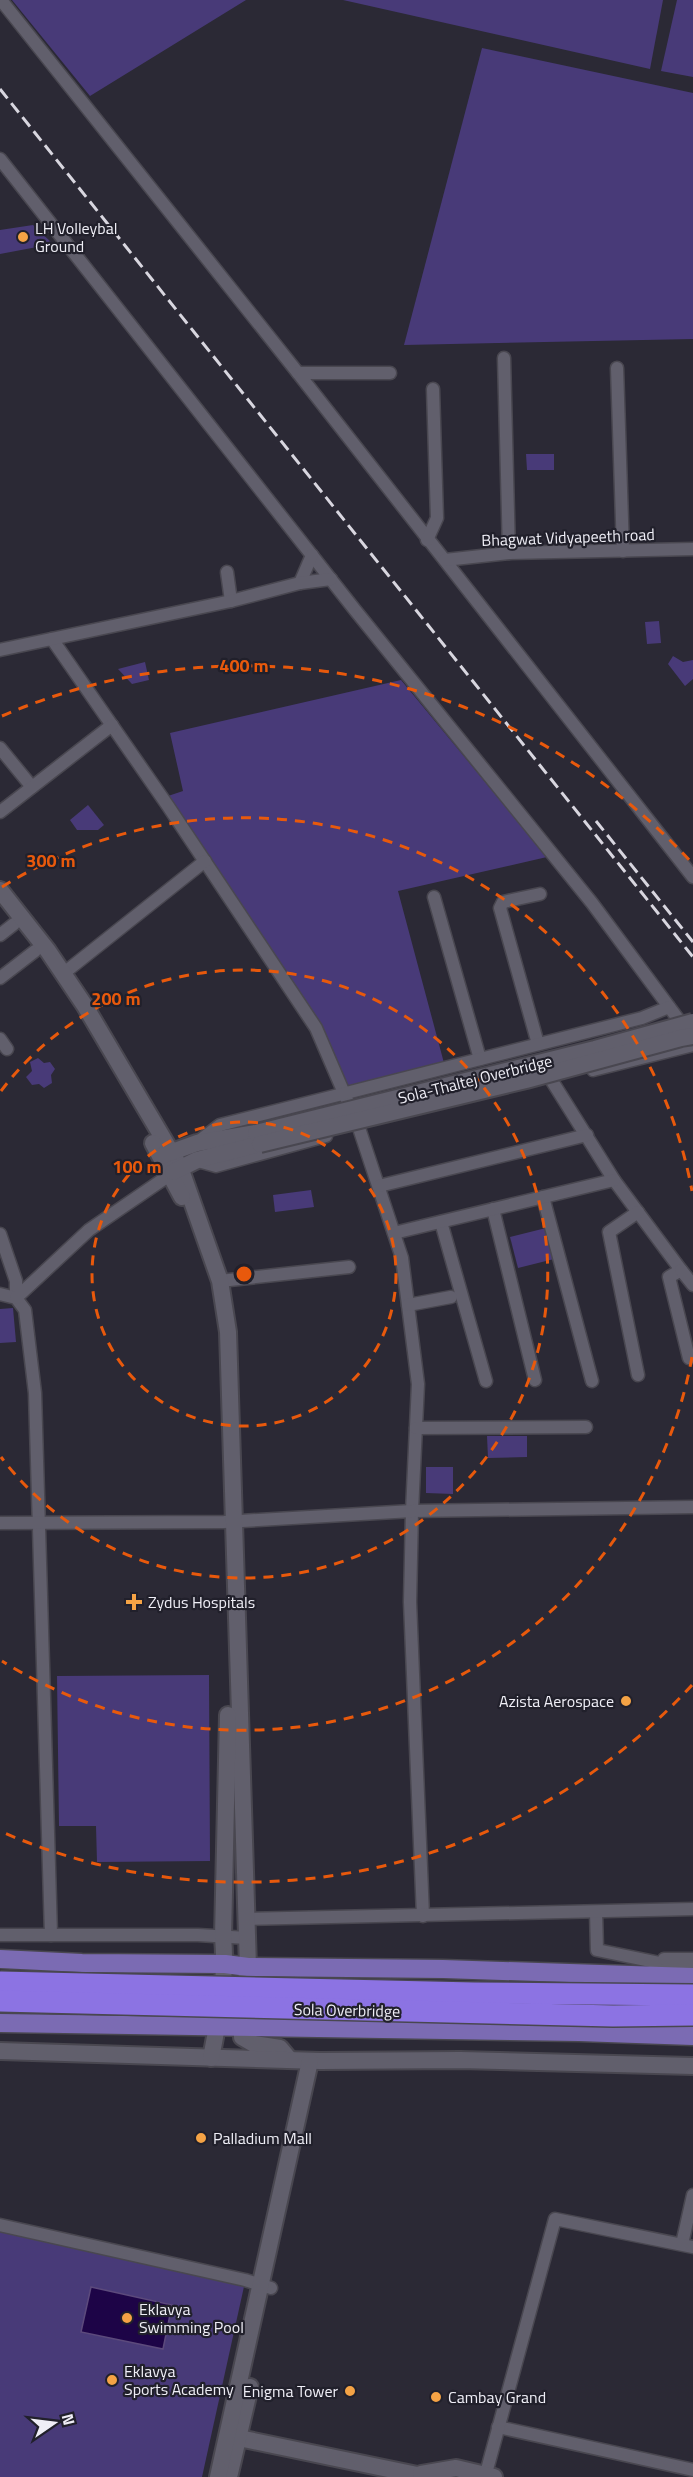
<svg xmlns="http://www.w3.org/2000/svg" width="693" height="2477" font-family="'Titillium Web',sans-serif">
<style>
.green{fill:#483a78}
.water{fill:#1d0447;stroke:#5c4a7c;stroke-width:1.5}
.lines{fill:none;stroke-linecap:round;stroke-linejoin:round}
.street-casing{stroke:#494750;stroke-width:15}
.secondary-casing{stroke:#494750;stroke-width:20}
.primary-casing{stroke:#494750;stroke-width:21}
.street{stroke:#615f6c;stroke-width:12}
.secondary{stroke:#615f6c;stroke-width:16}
.primary{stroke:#7b6bb3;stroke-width:18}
.rail{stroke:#d8d6df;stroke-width:3;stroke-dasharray:12 6;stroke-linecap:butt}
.secondary-bridge-casing{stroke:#494750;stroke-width:20;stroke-linecap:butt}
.highway-bridge-casing{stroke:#494750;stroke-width:24;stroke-linecap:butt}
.secondary-bridge{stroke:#615f6c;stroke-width:16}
.highway-bridge{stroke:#8c73e3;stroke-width:21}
.ring{fill:none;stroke:#e8590c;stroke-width:3;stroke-dasharray:10 8}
.poi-dot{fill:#f5a345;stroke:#21202b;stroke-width:2}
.labels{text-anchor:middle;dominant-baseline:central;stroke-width:4.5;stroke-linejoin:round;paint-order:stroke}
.poi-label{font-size:16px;fill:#efeef6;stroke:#21202b;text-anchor:start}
.street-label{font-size:16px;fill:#efeef6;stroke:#21202b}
.centre{fill:#e8590c;stroke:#21202b;stroke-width:3}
.ring-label{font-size:18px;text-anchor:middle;font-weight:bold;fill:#e8590c;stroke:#21202b;stroke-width:4.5;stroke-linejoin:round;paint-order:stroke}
</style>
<rect width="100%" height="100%" fill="#2b2935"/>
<g class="green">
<polygon points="12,0 246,0 90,96"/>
<polygon points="343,0 663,0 650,69"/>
<polygon points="677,0 693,0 693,77 661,71"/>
<polygon points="482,48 693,93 693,339 404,345"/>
<polygon points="33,225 53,244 0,254 0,230"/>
<polygon points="526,454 554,454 554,470 527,470"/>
<polygon points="659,621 661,643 647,644 645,622"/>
<polygon points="673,656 683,662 693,660 693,679 685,686 668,664"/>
<polygon points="145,662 149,680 132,684 118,669"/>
<polygon points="401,680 547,857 398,891 444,1063 345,1088 318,1027 165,797 183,791 170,733"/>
<polygon points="88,805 104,825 98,830 77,830 70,820"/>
<polygon points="38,1058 44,1063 50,1062 55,1069 51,1075 52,1083 44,1088 39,1084 32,1085 26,1077 32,1071 30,1062"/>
<polygon points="311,1190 314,1207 275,1212 273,1195"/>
<polygon points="546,1228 554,1259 518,1268 510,1237"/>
<polygon points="13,1308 16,1342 0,1343 0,1309"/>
<polygon points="487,1436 527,1436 527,1457 488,1458"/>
<polygon points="426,1467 453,1467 453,1494 426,1493"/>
<polygon points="209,1675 210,1861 97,1862 96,1826 59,1826 57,1676"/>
<polygon points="0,2232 245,2282 202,2477 0,2477"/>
</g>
<polygon class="water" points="91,2287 172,2305 163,2349 81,2332"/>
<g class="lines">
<defs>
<g id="street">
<polyline points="1,0 298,373 693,877"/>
<polyline points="0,159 355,610 592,903 687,1031"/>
<polyline points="504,358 509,553"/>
<polyline points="617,368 623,551"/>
<polyline points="298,373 390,373"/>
<polyline points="427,540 437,518 433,389"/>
<polyline points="445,560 509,553 693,549"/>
<polyline points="227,572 231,601"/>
<polyline points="300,583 312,555"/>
<polyline points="52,639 168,806 316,1028 359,1128 402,1258 418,1384 412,1511 410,1602 423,1916"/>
<polyline points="0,650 231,601 300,583 331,579"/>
<polyline points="0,748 32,787"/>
<polyline points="0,812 112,725"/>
<polyline points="434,897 480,1059"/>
<polyline points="0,935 14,924"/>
<polyline points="64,973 205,861"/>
<polyline points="0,978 35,951"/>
<polyline points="0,1039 7,1049"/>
<polyline points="538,1044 500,908 503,902 540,894"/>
<polyline points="593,1070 693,1045"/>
<polyline points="552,1081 614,1180 681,1270 669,1277 689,1358"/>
<polyline points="199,1141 220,1125 642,1018 669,1007"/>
<polyline points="198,1161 216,1166 326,1136"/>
<polyline points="379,1186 587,1135"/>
<polyline points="543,1197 592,1381"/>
<polyline points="493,1209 535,1380"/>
<polyline points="441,1222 486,1381"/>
<polyline points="394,1233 614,1180"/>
<polyline points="0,1234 16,1281 16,1298"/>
<polyline points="681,1270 693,1285"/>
<polyline points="220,1281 349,1267"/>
<polyline points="0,1294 16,1298 25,1310 35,1393 51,1935"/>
<polyline points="16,1298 89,1230 171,1174"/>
<polyline points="408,1305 451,1297"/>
<polyline points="638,1375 609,1232 638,1212"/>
<polyline points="416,1428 586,1427"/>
<polyline points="0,1523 224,1522 412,1511 693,1507"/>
<polyline points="596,1912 597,1950 693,1970"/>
<polyline points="245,1919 693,1909"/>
<polyline points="0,1935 198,1935 247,1938"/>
<polyline points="664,1959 693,1959"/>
<polyline points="0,2225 245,2280 271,2288"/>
<polyline points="682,2244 693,2195"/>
<polyline points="498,2427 693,2470"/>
<polyline points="485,2477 555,2219 693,2247"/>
</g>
<g id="secondary">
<polyline points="0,890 48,951 85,1006 180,1167 220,1281 228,1332 248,1967 242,2008 242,2037 254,2044 280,2048 290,2060"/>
<polyline points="153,1143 182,1197"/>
<polyline points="161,1156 197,1143 256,1133"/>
<polyline points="173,1172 197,1160 260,1144"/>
<polyline points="0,2051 320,2061 460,2060 693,2066"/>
<path d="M211,2058C219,2017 227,1979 223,1937L228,1715"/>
<polyline points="239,2438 427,2477"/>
<polyline points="230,2473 250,2387"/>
<polyline points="421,2474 456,2468 494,2477"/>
<polyline points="218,2477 310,2061"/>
</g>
<g id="primary">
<polyline points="0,1959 82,1963 225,1964 248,1967 443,1969 693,1977"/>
<polyline points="0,2023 579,2032 693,2036"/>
</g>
</defs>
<use href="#street" class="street-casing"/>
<use href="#secondary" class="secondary-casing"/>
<use href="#primary" class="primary-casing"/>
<use href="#street" class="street"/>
<use href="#secondary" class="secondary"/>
<use href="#primary" class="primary"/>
<g class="rail">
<polyline points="0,89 693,957"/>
<polyline points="596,821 693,942"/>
</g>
<defs>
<g id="secondary-bridge">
<polyline points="256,1133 595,1049 693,1022"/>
<polyline points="260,1144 526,1080 681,1038 693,1036"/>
</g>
<g id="highway-bridge">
<polyline points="0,1982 474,1993 693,1995"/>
<polyline points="0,2001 613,2016 693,2015"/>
</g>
</defs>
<use href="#secondary-bridge" class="secondary-bridge-casing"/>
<use href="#highway-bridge" class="highway-bridge-casing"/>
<use href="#secondary-bridge" class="secondary-bridge"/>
<use href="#highway-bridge" class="highway-bridge"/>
</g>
<g class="ring">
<circle cx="244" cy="1274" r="152"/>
<path d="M1 1091A304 304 0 1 1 1 1457"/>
<path d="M692 1357A456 456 0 0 1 2 1661M2 887A456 456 0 0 1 692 1191"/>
<path d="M692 1685A608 608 0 0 1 2 1832M2 716A608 608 0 0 1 692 863"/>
</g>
<g class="poi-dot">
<circle cx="23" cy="237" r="6"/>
<path d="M131 1593h6v6h6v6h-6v6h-6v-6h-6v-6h6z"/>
<circle cx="626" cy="1701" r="6"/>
<circle cx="201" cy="2138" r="6"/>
<circle cx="127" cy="2318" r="6"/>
<circle cx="112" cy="2380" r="6"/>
<circle cx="350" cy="2391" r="6"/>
<circle cx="436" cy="2397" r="6"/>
</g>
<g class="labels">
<g class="poi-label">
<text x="35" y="228">LH Volleybal<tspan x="35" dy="18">Ground</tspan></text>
<text x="148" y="1602">Zydus Hospitals</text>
<text x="614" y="1701" text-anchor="end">Azista Aerospace</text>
<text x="213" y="2138">Palladium Mall</text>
<text x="139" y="2309">Eklavya<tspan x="139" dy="18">Swimming Pool</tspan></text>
<text x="124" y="2371">Eklavya<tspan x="124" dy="18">Sports Academy</tspan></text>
<text x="338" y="2391" text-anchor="end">Enigma Tower</text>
<text x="448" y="2397">Cambay Grand</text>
</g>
<g class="street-label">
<text transform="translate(568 537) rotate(-2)">Bhagwat Vidyapeeth road</text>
<text transform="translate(475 1079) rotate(-14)">Sola-Thaltej Overbridge</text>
<text transform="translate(347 2010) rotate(1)">Sola Overbridge</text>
</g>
</g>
<circle cx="244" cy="1274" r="9" class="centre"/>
<g class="ring-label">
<text x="244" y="672">400 m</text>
<text x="51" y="867">300 m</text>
<text x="116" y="1005">200 m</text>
<text x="137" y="1173">100 m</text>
</g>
<g transform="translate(54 2423) rotate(76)" stroke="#21202b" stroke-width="4.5" paint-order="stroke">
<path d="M0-4.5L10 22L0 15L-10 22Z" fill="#efeef6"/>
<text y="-9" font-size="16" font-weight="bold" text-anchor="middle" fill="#efeef6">N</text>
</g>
</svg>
